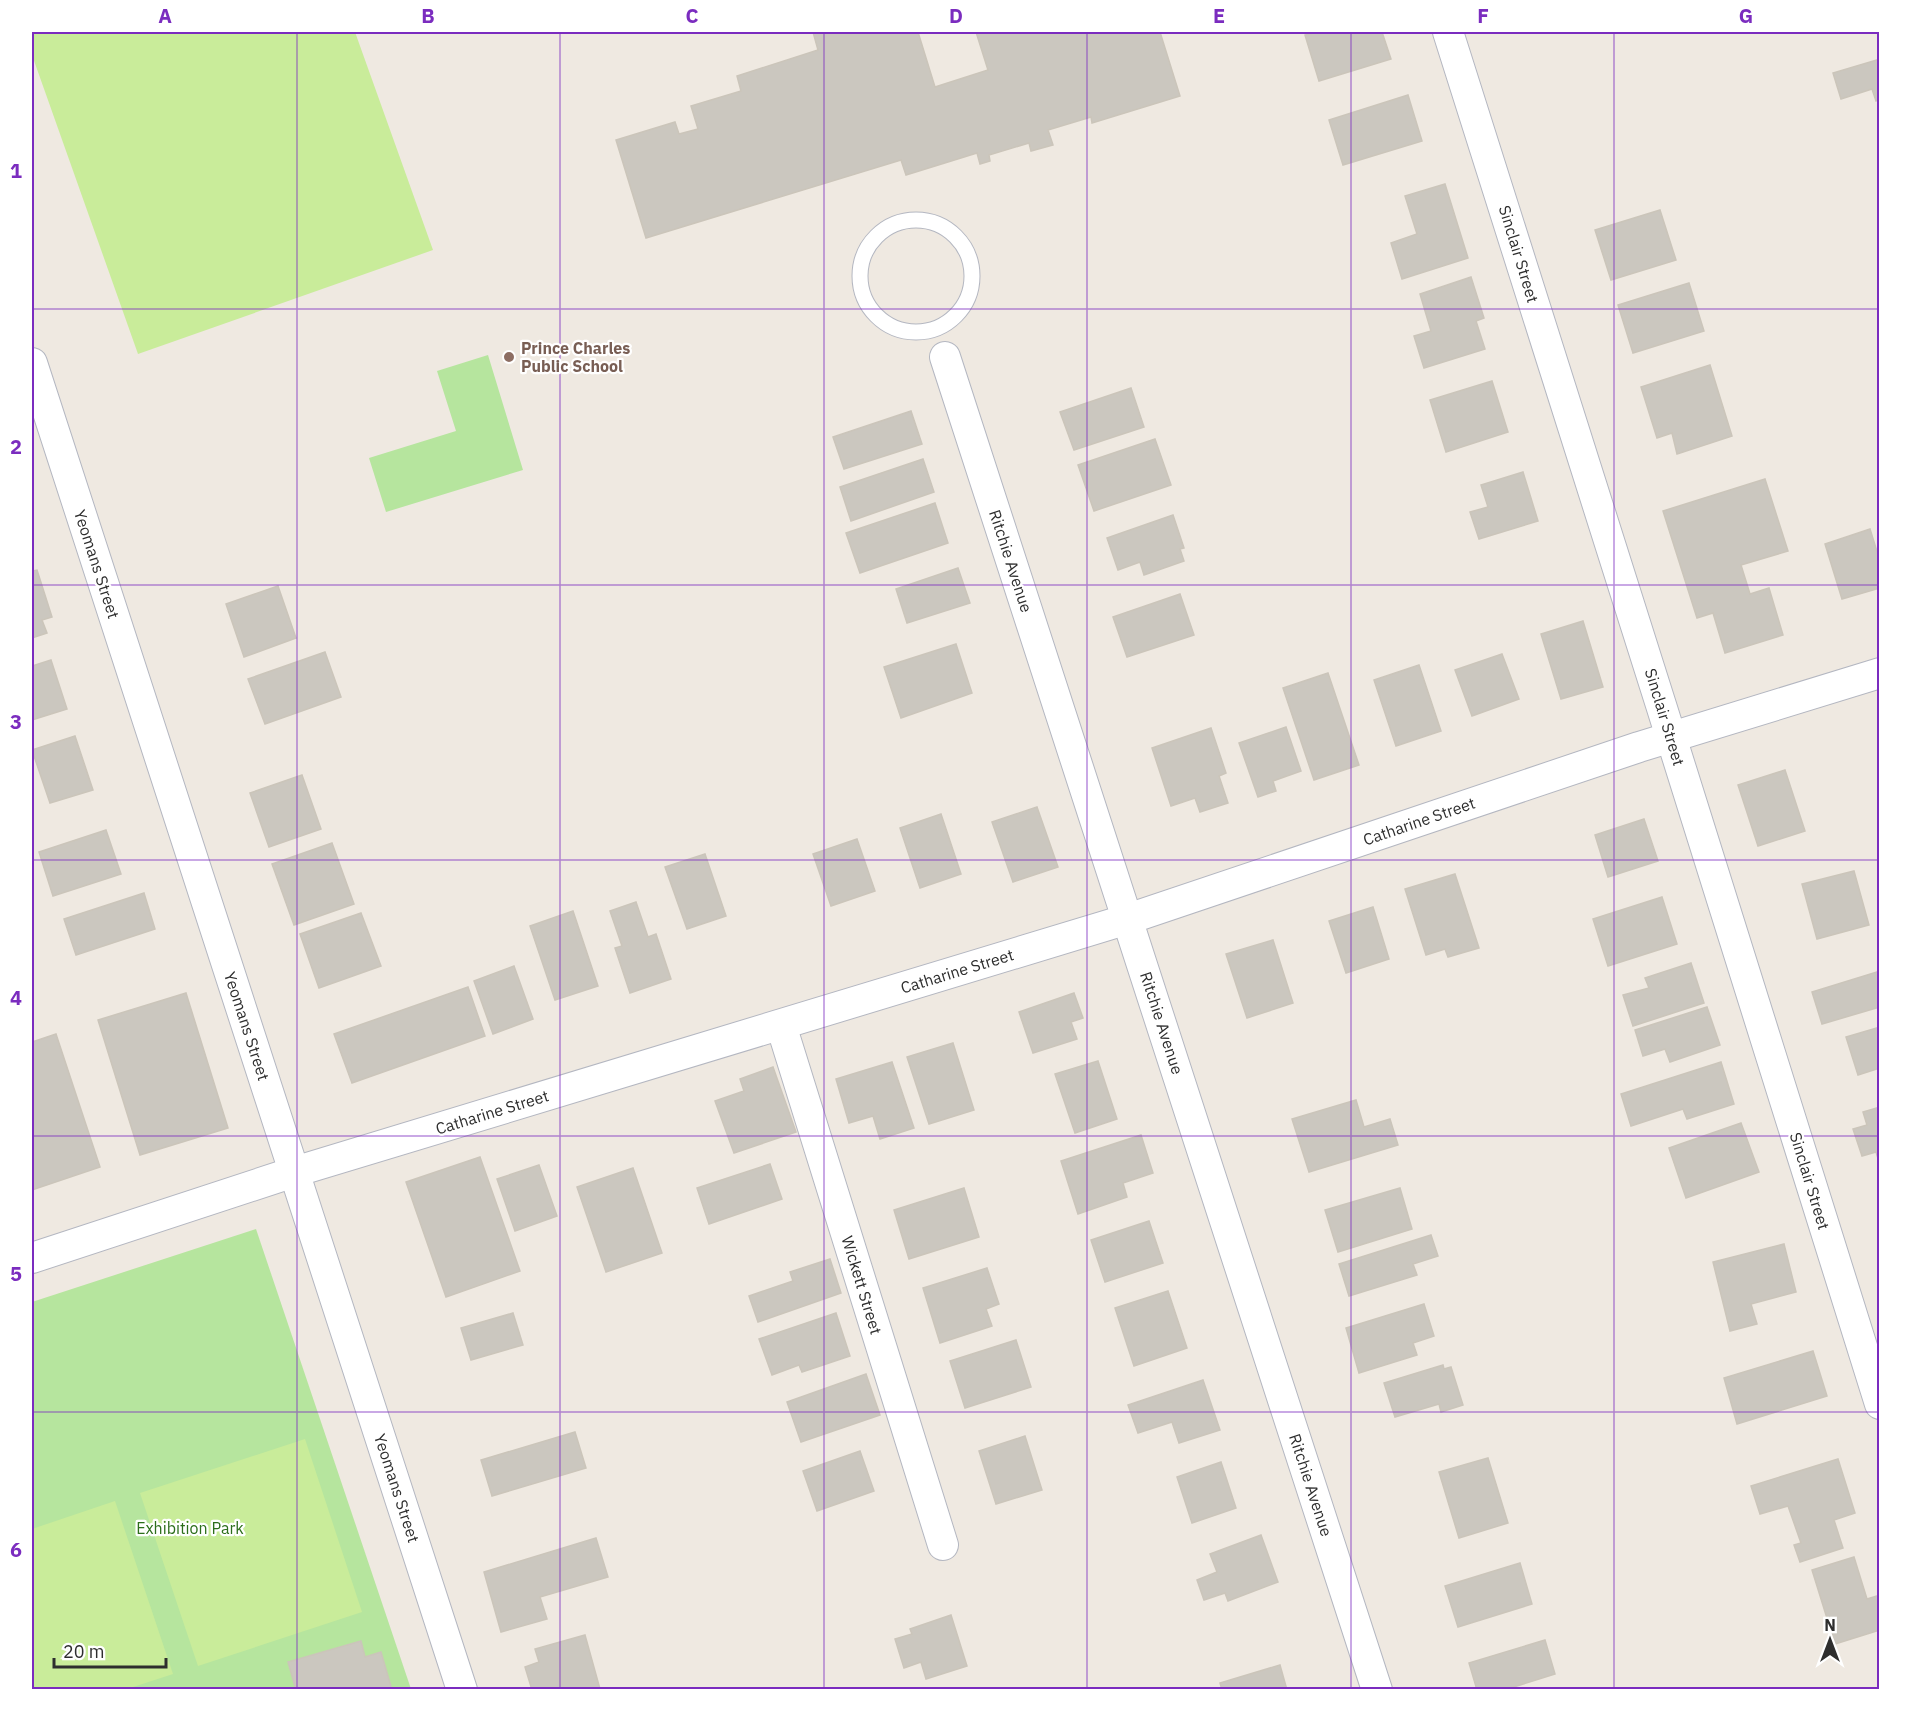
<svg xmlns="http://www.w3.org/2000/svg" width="1911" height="1721" font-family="'IBM Plex Sans',sans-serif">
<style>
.green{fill:#b6e59e}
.pitch{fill:#c9ec9a}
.building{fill:#cbc7bf;stroke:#cbc5ba;stroke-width:1.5}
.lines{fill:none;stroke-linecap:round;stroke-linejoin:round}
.service-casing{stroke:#b4b7c1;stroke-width:17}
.minor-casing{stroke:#b4b7c1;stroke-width:32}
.service{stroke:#fff;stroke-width:15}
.minor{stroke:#fff;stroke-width:30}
.grid{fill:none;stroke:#7b2cbf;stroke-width:1.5;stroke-opacity:0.55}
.education-dot{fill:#8d6e63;stroke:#fff;stroke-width:2}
.labels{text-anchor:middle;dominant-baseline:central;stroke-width:4.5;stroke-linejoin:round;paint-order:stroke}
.street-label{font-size:16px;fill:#2e2e2e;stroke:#fff}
.education-label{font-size:16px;font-weight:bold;fill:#785e54;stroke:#fff;text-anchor:start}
.park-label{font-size:16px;fill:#2c6e1b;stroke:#fff}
.neatline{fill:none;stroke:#7b2cbf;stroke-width:2}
.grid-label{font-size:20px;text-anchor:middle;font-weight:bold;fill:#7b2cbf}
</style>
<rect width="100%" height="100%" fill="#efe9e1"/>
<g class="green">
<polygon points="488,355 523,470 386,512 369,458 456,431 437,371"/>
<polygon points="256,1229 411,1689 32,1689 32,1302"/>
</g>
<g class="pitch">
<polygon points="32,32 355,32 433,250 138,354 32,55"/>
<polygon points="305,1439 362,1612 198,1666 140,1493"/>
<polygon points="115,1501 173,1674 127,1689 32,1689 32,1529"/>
</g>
<g class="building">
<polygon points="813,32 918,32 935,87 988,70 976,32 1160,32 1180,96 1092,123 1091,117 1048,130 1053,145 1031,151 1029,143 989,155 990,161 980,164 977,153 906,175 901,160 646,238 616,140 675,122 679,134 698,129 691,106 741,91 737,76 818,50"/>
<polygon points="1317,32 1382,32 1391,59 1319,81 1305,35"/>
<polygon points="1880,59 1880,99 1876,101 1872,89 1841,99 1833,73"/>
<polygon points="1408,95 1422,141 1343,165 1329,120"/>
<polygon points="1445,184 1468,258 1402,279 1391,243 1417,234 1405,196"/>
<polygon points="1660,210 1676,260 1611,280 1595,230"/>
<polygon points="1471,277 1484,318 1476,321 1485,349 1424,368 1414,336 1431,331 1420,294"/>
<polygon points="1689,283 1704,331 1633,353 1618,305"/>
<polygon points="1710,365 1732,436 1677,454 1672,433 1657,438 1641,387"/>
<polygon points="1492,381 1508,432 1446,452 1430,400"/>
<polygon points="1131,388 1144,427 1074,450 1060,412"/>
<polygon points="911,411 922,444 844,469 833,437"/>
<polygon points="1155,439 1171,485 1094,511 1078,465"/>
<polygon points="923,459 934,492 851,521 840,487"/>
<polygon points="1523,472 1538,521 1479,539 1470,512 1488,507 1481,485"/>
<polygon points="1765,479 1788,551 1741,565 1750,594 1769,588 1783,635 1725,653 1713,613 1697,618 1663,511"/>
<polygon points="935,503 948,543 860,573 846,533"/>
<polygon points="1173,515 1184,548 1180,549 1184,561 1144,575 1140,562 1118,570 1107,538"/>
<polygon points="1870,529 1880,561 1880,588 1842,599 1825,544"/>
<polygon points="958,568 970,603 907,623 896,589"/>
<polygon points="37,570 52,617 42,620 47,633 32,638 32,571"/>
<polygon points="278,586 296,638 244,657 226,604"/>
<polygon points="1180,594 1194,635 1127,657 1113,617"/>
<polygon points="1583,621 1603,687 1561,699 1541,634"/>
<polygon points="956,644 972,693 901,718 884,667"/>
<polygon points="325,652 341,697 265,724 248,679"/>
<polygon points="1502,654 1519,699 1472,716 1455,670"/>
<polygon points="51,660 67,709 32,720 32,666"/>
<polygon points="1419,665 1441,731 1396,746 1374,680"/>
<polygon points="1328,673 1359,765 1314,780 1283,688"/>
<polygon points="1286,727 1301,771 1273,781 1276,791 1258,797 1239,743"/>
<polygon points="1211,728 1226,773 1219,776 1228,803 1200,812 1195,798 1171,806 1152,748"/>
<polygon points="75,736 93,790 50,803 32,750"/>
<polygon points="1785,770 1805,831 1758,846 1738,785"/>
<polygon points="302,775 321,829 269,847 250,793"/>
<polygon points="1037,807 1058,867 1013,882 992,822"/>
<polygon points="941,814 961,874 920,888 900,828"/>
<polygon points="1644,819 1658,861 1608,877 1595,835"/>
<polygon points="106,830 121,874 53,896 39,852"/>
<polygon points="857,839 875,891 831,906 813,854"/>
<polygon points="332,843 354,904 294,925 272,864"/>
<polygon points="705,854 726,916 687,929 665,867"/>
<polygon points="1854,871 1869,925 1817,939 1802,884"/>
<polygon points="1455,874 1479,948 1448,957 1445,949 1426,955 1405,889"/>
<polygon points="144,893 155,929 76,955 64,919"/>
<polygon points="1662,897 1677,944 1608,966 1593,919"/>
<polygon points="636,902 648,937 656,934 671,979 630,993 615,948 622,946 610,911"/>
<polygon points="1373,907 1389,959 1346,973 1329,921"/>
<polygon points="573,911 598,986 555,1000 530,926"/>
<polygon points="361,913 381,966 319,988 300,934"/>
<polygon points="1273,940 1293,1003 1247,1018 1226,954"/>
<polygon points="1691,963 1704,1003 1633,1026 1623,995 1649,988 1645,978"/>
<polygon points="514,966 533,1019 493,1034 474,981"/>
<polygon points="1880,971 1880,1007 1822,1024 1812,992"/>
<polygon points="468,987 485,1036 352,1083 334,1034"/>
<polygon points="186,993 228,1128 140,1155 98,1020"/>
<polygon points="1074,993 1083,1018 1071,1022 1077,1039 1033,1053 1019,1012"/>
<polygon points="1707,1007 1720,1045 1670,1062 1665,1049 1643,1056 1635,1030"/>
<polygon points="1880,1027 1880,1068 1858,1075 1846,1037"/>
<polygon points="56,1034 100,1167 32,1190 32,1042"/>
<polygon points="953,1043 974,1110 929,1124 907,1057"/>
<polygon points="1098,1061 1117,1119 1075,1133 1055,1074"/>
<polygon points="892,1062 914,1128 880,1139 873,1116 849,1123 836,1079"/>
<polygon points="1721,1062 1734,1104 1687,1119 1683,1109 1631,1126 1621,1094"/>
<polygon points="773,1067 796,1132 734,1153 715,1101 744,1091 740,1079"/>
<polygon points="1356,1100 1364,1127 1390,1119 1398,1145 1309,1172 1292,1119"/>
<polygon points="1880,1107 1880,1165 1876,1152 1862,1156 1853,1129 1867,1125 1863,1112"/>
<polygon points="1741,1123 1759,1172 1686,1198 1669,1148"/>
<polygon points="1141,1135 1153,1173 1123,1183 1127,1197 1078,1214 1061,1161"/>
<polygon points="480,1157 520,1271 446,1297 406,1182"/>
<polygon points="770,1164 782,1199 709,1224 697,1188"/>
<polygon points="539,1165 557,1216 515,1231 497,1179"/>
<polygon points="633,1168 662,1253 606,1272 577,1187"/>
<polygon points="964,1188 979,1237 909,1259 894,1210"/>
<polygon points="1400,1188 1412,1229 1338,1252 1325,1210"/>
<polygon points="1149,1221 1163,1263 1105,1282 1091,1240"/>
<polygon points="1431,1235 1438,1256 1413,1264 1417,1275 1349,1296 1339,1264"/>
<polygon points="1784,1244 1796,1292 1751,1304 1757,1324 1730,1331 1713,1262"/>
<polygon points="830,1259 841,1293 758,1322 749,1296 793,1281 790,1272"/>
<polygon points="987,1268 999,1304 986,1309 992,1326 940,1343 923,1288"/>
<polygon points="1168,1291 1187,1348 1134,1366 1115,1308"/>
<polygon points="1424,1304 1434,1336 1413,1343 1417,1355 1359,1373 1346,1328"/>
<polygon points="513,1313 523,1345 471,1360 461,1328"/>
<polygon points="836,1313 850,1356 802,1372 799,1365 772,1375 759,1339"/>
<polygon points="1016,1340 1031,1387 965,1408 950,1361"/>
<polygon points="1813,1351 1827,1396 1737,1424 1724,1378"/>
<polygon points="1443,1365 1444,1369 1451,1367 1463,1405 1441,1412 1439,1404 1395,1417 1384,1383"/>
<polygon points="866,1374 880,1415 801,1442 787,1402"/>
<polygon points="1203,1380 1220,1430 1179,1443 1172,1422 1138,1433 1128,1405"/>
<polygon points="575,1432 586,1468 492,1496 481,1460"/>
<polygon points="1025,1436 1042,1490 996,1504 979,1451"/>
<polygon points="860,1451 874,1491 817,1511 803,1471"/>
<polygon points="1488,1458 1508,1523 1459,1538 1439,1472"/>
<polygon points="1838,1459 1855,1513 1834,1520 1843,1548 1800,1562 1794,1545 1801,1543 1788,1506 1760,1514 1751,1486"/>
<polygon points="1221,1462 1236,1508 1192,1523 1177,1477"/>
<polygon points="1261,1535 1278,1582 1228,1601 1225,1593 1204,1600 1197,1580 1217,1572 1210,1554"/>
<polygon points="596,1538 608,1577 540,1597 547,1619 501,1632 484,1572"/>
<polygon points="1854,1557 1867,1599 1880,1595 1880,1630 1835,1644 1812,1570"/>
<polygon points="1520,1563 1532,1604 1458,1627 1445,1586"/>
<polygon points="951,1615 967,1666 926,1679 921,1662 904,1668 895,1639 912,1634 910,1629"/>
<polygon points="585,1635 600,1689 532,1690 525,1667 539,1662 535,1649"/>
<polygon points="1545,1640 1555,1674 1504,1690 1477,1690 1469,1663"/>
<polygon points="361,1641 365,1657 381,1652 392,1690 296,1690 288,1662"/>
<polygon points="1280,1665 1287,1690 1222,1690 1220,1683"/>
</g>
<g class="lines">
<defs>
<circle id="service" cx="916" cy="276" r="56"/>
<g id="minor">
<polyline points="1448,32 1661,705 1880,1404"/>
<polyline points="945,357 1377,1690"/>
<polyline points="32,363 462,1690"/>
<polyline points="781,1025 943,1545"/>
<polyline points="32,1258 294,1172 1128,919 1639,747 1880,673"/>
</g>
</defs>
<use href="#service" class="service-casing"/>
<use href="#minor" class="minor-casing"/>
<use href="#service" class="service"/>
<use href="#minor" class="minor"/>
</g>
<path class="grid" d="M297,32V1690M560,32V1690M824,32V1690M1087,32V1690M1351,32V1690M1614,32V1690M32,309H1880M32,585H1880M32,860H1880M32,1136H1880M32,1412H1880"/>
<circle class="education-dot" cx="509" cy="357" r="6"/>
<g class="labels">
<g class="street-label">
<text transform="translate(1519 254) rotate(73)">Sinclair Street</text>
<text transform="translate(1011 561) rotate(72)">Ritchie Avenue</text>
<text transform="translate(97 564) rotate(72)">Yeomans Street</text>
<text transform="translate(1665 717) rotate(73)">Sinclair Street</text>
<text transform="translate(1419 821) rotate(-19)">Catharine Street</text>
<text transform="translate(957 971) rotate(-17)">Catharine Street</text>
<text transform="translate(1162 1023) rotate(72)">Ritchie Avenue</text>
<text transform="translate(247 1026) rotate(72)">Yeomans Street</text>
<text transform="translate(492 1112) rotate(-17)">Catharine Street</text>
<text transform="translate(1810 1181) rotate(73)">Sinclair Street</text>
<text transform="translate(862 1285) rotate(73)">Wickett Street</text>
<text transform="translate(1311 1485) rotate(72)">Ritchie Avenue</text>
<text transform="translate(397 1488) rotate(72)">Yeomans Street</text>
</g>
<g class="education-label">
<text x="521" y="348">Prince Charles<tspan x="521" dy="18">Public School</tspan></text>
</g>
<g class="park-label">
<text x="190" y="1528">Exhibition Park</text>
</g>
</g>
<rect width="1911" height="1721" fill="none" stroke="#ffffff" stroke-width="66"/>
<g transform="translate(1830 1640)" stroke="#ffffff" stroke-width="4.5" paint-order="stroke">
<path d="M0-4.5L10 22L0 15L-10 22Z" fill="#2e2e2e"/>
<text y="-9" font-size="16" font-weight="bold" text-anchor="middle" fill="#2e2e2e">N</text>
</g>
<path d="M54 1658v9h112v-9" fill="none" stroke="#2e2e2e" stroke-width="3"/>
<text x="63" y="1658" font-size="18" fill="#2e2e2e" stroke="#ffffff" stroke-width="4.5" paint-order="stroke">20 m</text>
<rect x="33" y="33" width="1845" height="1655" class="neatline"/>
<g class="grid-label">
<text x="165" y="23">A</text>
<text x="428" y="23">B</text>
<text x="692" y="23">C</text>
<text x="956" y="23">D</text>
<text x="1219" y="23">E</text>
<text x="1483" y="23">F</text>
<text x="1746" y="23">G</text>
<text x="16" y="178">1</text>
<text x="16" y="454">2</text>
<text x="16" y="729">3</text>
<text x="16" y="1005">4</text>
<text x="16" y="1281">5</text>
<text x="16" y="1557">6</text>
</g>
</svg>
